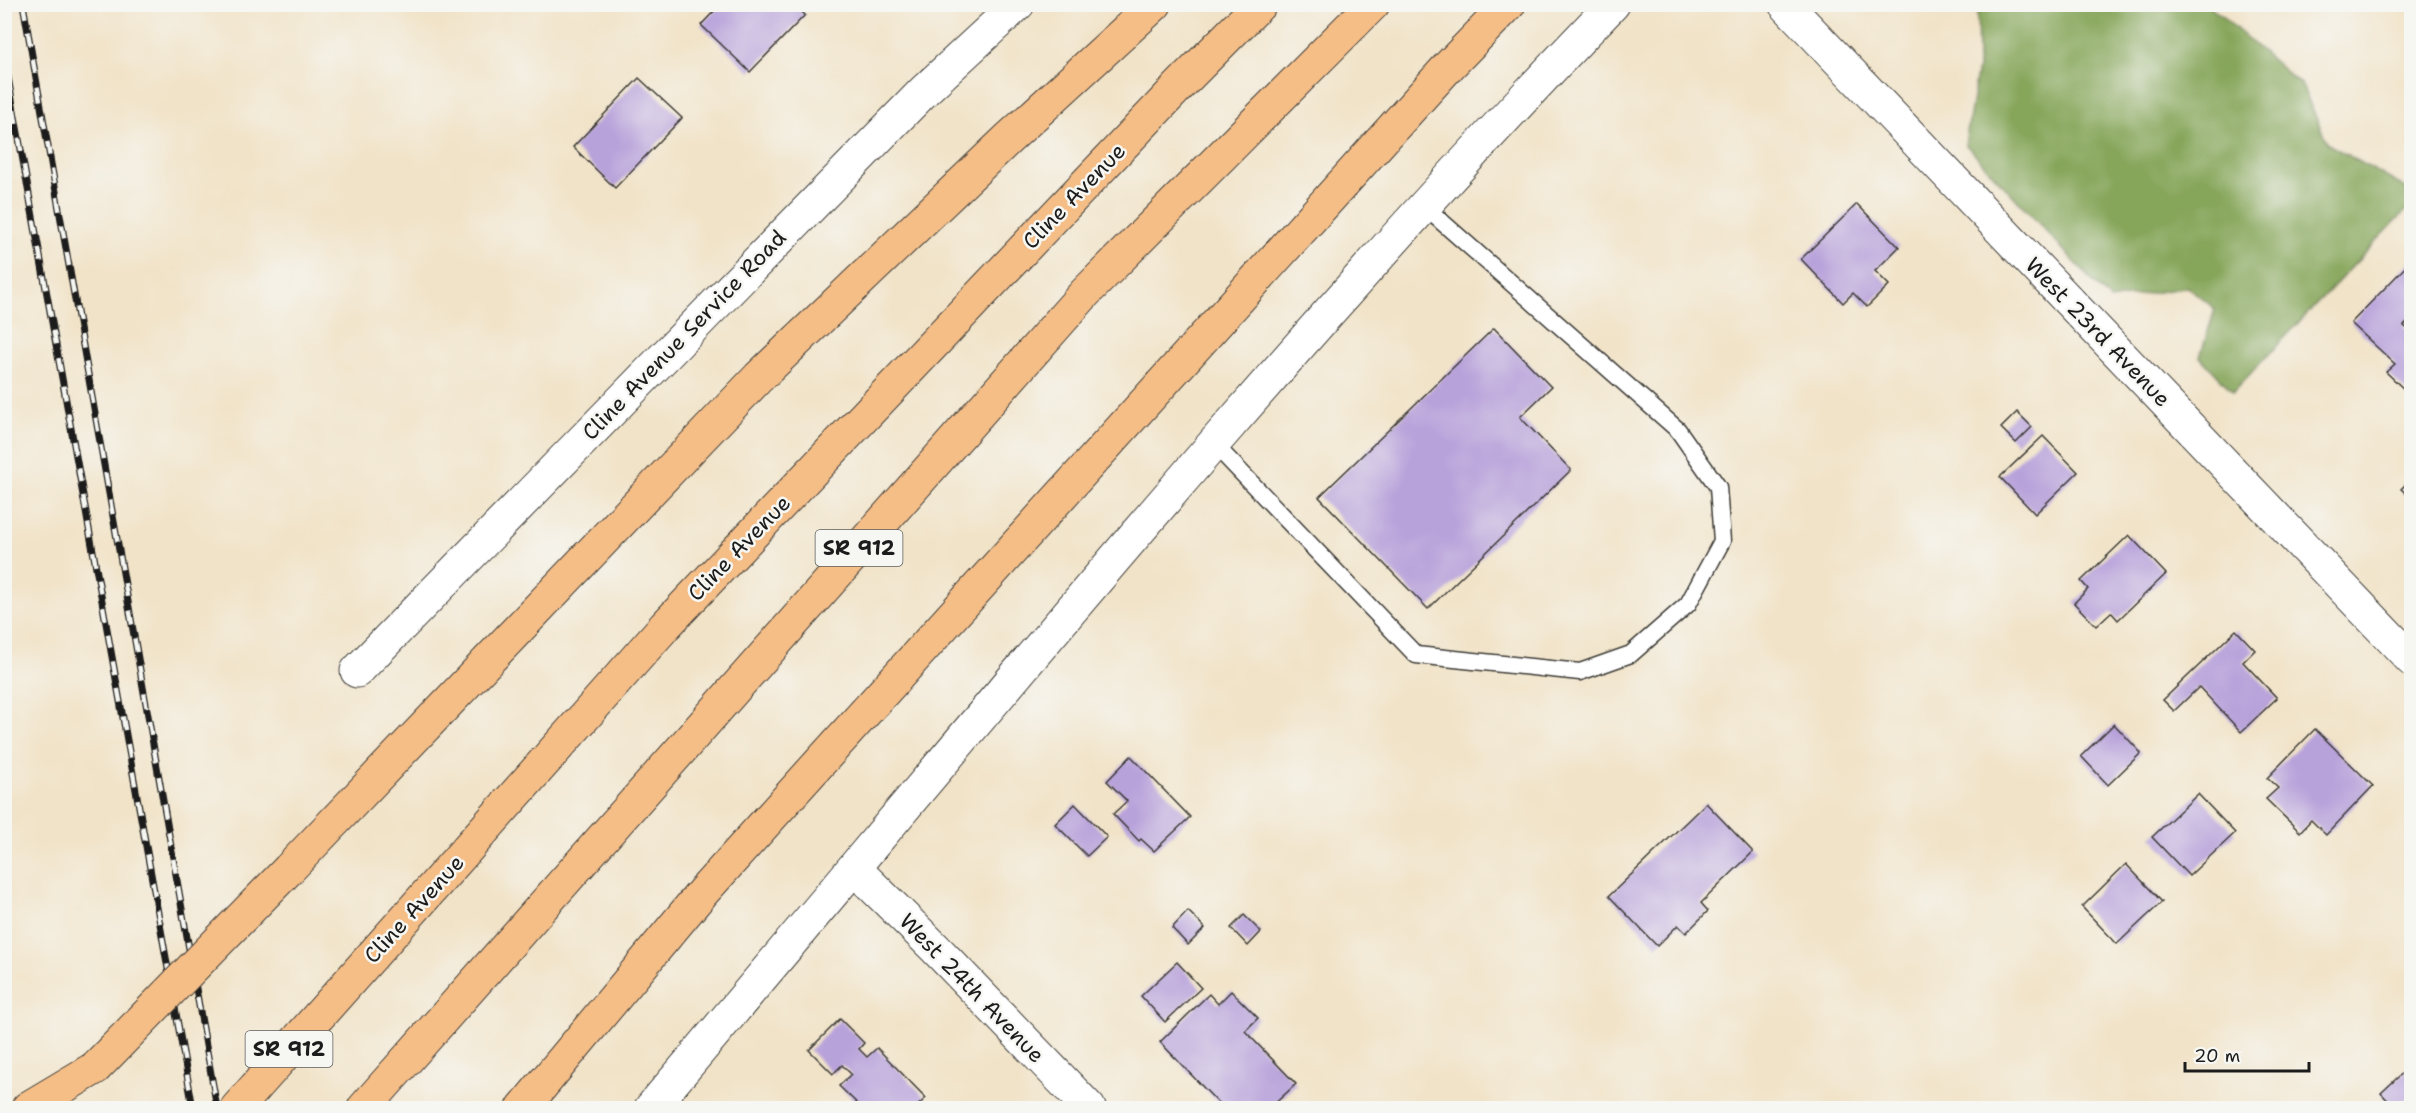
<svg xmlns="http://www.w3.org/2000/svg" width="2416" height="1113" font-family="'Shantell Sans',sans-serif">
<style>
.forest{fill:#86a65a;stroke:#51613b;stroke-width:1.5}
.building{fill:#b8a2da}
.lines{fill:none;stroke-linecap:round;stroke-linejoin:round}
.lane-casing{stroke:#3c3a36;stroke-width:19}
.street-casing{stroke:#3c3a36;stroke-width:35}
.highway-casing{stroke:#3c3a36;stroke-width:35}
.lane{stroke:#fff;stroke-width:16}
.street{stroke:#fff;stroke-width:33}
.highway{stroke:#f6be87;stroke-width:33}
.rail-casing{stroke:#1c1c1c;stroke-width:7}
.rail{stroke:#f6f6f2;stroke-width:4.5;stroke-dasharray:14;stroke-linecap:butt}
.highway-bridge-casing{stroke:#3c3a36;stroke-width:35;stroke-linecap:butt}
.highway-bridge{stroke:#f6be87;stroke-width:33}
.labels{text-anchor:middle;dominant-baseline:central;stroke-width:5;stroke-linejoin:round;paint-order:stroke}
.shield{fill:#f6f6f2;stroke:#5d5d5c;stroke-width:1.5}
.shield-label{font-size:21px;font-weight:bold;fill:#1c1c1c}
.street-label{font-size:22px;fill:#1c1c1c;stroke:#f6f6f2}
</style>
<rect width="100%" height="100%" fill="#f6f6f2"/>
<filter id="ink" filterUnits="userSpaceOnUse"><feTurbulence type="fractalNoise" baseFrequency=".0167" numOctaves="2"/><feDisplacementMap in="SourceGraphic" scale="12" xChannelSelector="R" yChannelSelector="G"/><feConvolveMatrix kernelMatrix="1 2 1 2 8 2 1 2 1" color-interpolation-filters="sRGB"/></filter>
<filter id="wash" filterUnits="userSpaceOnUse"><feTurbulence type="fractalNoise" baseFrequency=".008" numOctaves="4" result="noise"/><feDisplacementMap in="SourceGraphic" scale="24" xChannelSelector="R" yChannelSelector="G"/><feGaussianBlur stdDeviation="1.35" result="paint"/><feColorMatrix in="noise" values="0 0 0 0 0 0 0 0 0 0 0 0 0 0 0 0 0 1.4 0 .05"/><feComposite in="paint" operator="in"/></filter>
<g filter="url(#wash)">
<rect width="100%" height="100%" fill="#f1e3c8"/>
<polygon class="forest" points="1977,5 2209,5 2302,86 2328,144 2411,191 2411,205 2233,392 2200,357 2215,309 2188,287 2110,300 1965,144 1978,67"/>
<g id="blocks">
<g class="building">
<polygon points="721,4 794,4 805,15 750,72 701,25"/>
<polygon points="639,78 682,118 615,188 573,147"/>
<polygon points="1857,204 1899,247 1875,271 1889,285 1867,307 1853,293 1843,303 1801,259"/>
<polygon points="2412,260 2412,318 2404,326 2412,333 2412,389 2408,393 2386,372 2395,364 2351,323"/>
<polygon points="1494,328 1551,387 1520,417 1571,470 1428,609 1319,497"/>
<polygon points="2017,412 2032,427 2016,443 2001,428"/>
<polygon points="2043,436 2078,472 2035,514 2000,477"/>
<polygon points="2412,478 2412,499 2401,489"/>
<polygon points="2129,535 2166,574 2118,620 2111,612 2096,626 2074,603 2088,589 2081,581"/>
<polygon points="2236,630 2255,650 2243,662 2277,698 2241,732 2199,687 2174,711 2163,700"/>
<polygon points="2114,724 2141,753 2108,785 2081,756"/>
<polygon points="2315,729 2373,786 2326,835 2311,820 2300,832 2266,799 2278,788 2267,778"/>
<polygon points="1131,756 1190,817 1154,851 1141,839 1139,841 1113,814 1127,801 1107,781"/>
<polygon points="2198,794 2235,833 2189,876 2152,837"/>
<polygon points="1706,803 1753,852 1701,903 1708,911 1686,933 1678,925 1657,946 1609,896"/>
<polygon points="1075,804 1107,837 1087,856 1055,824"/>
<polygon points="2126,864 2162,902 2117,944 2082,907"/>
<polygon points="1188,911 1205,928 1188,945 1172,928"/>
<polygon points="1244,915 1261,932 1248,946 1231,928"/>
<polygon points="1177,962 1201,988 1165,1022 1141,996"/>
<polygon points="1231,991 1258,1018 1245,1031 1296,1084 1270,1108 1223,1108 1160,1042 1209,994 1218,1004"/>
<polygon points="840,1019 864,1043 859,1049 867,1057 877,1048 926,1098 915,1108 862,1108 839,1086 851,1074 842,1065 833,1074 809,1050"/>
<polygon points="2410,1066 2412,1095 2395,1108 2381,1093"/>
</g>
</g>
</g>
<g filter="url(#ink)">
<use href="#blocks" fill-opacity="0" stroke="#3c3a36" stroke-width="1.5"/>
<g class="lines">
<defs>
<polyline id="lane" points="1214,444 1416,655 1580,672 1631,654 1688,604 1722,541 1718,487 1678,430 1425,207"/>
<g id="street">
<polyline points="1785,4 2412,660"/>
<polyline points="357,671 925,90 1018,4"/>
<polyline points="854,868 936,949 1089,1108"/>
<path d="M651,1108C967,736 1274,356 1613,4"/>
</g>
<g id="highway">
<polyline points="289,869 759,377 1008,139 1155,4"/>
<polyline points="28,1108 95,1068"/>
<polyline points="237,1108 665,626 1176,89 1260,4"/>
<polyline points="364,1108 1085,293 1373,4"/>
<polyline points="523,1108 702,893 1447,68 1509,4"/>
</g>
</defs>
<use href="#lane" class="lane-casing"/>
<use href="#street" class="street-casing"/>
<use href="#highway" class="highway-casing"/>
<use href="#lane" class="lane"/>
<use href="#street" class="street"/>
<use href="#highway" class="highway"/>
<defs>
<g id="rail">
<polyline points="23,4 217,1108"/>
<polyline points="4,55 193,1108"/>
</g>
</defs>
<use href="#rail" class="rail-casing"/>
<use href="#rail" class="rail"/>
<defs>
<polyline id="highway-bridge" points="95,1068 289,869"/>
</defs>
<use href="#highway-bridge" class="highway-bridge-casing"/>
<use href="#highway-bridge" class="highway-bridge"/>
</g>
</g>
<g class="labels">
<g class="shield">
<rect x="815.5" y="530" width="87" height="36" rx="4.5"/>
<rect x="245.5" y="1031" width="87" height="36" rx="4.5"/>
</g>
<g class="shield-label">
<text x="859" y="548">SR 912</text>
<text x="289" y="1049">SR 912</text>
</g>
<g class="street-label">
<text transform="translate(1074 196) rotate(-46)">Cline Avenue</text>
<text transform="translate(2098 332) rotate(46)">West 23rd Avenue</text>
<text transform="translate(684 335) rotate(-46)">Cline Avenue Service Road</text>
<text transform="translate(739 548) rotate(-46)">Cline Avenue</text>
<text transform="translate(414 909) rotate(-48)">Cline Avenue</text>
<text transform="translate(972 988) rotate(46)">West 24th Avenue</text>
</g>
</g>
<rect width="2416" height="1113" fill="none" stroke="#f6f6f2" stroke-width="24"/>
<path d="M2185 1062v9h124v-9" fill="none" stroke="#1c1c1c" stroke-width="3"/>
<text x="2194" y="1062" font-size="18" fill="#1c1c1c" stroke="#f6f6f2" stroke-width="4.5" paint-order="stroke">20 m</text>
</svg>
